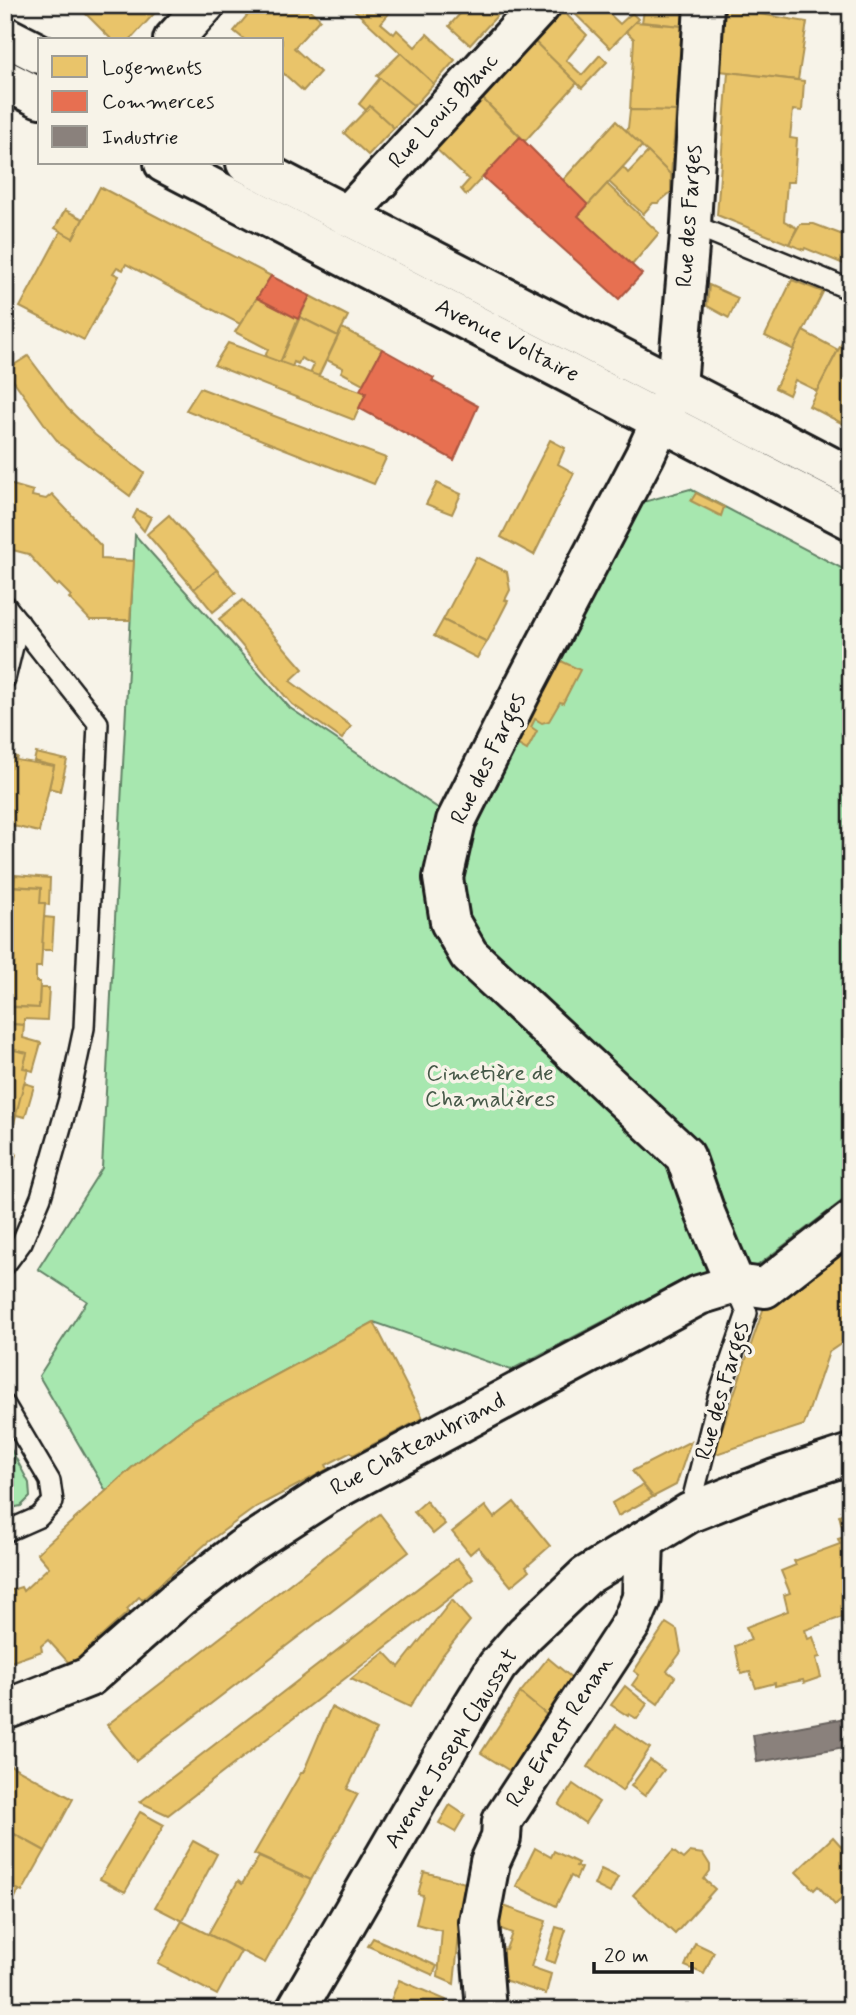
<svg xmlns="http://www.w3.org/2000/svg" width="856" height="2015" font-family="Mynerve,sans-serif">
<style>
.green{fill:#a7e7af;stroke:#628266;stroke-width:2}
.homes{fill:#e9c46a;stroke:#ac9253;stroke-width:2}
.shops{fill:#e76f51;stroke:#aa5641;stroke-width:2}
.industry{fill:#8a817c;stroke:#69635f;stroke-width:2}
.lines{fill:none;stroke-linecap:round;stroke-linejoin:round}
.service-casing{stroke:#1c1c1c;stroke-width:24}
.minor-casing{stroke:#1c1c1c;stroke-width:44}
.secondary-casing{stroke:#1c1c1c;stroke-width:44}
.service{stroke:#f7f3e8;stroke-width:19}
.minor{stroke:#f7f3e8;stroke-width:38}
.secondary{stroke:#f7f3e8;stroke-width:38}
.labels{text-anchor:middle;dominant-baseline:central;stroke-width:7;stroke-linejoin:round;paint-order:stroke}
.street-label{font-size:23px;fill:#1c1c1c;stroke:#f7f3e8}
.park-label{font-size:23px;fill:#465948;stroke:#f7f3e8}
</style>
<rect width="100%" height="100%" fill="#f7f3e8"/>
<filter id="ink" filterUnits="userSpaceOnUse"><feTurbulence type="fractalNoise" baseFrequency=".0143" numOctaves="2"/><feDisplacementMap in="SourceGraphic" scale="14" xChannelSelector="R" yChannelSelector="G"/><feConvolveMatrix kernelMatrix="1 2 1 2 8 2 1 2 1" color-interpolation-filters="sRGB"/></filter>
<g filter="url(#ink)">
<g class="green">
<polygon points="690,489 851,573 851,1194 757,1266 688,1277 511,1370 374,1322 195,1419 136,1464 106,1491 39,1376 87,1301 38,1269 102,1168 135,535 290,708 469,829 643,502"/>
<polygon points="5,1438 29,1483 30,1497 21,1506 5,1509"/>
</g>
<g class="homes">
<polygon points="77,5 162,5 130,40 112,40"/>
<polygon points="256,5 304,5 320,19 294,48 320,72 303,91 282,72 282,40 245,40 234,31"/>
<polygon points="359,5 383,5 390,12 381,23 394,34 397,30 415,47 427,34 455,60 434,84 353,9"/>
<polygon points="468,5 501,5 504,8 470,45 449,26"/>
<polygon points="566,5 600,5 620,24 632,13 638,19 610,48"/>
<polygon points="645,5 684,5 682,26 642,22"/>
<polygon points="558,6 587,35 566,60 582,75 600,55 607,62 582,88 530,37"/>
<polygon points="724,8 807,22 798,80 720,71"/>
<polygon points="635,22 682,26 676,111 630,110 634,39 626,31"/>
<polygon points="530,37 577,83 525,141 478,94"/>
<polygon points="401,53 434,84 414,106 377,76"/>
<polygon points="728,72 804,81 802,111 793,110 790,138 797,139 794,182 787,182 784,221 797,228 789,244 717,215"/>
<polygon points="380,78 414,106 394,128 370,106 367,111 359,104"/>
<polygon points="478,94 520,137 466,195 461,189 469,180 432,145"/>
<polygon points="370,106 394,128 368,155 344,133"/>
<polygon points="630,110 676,111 671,175 625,130 628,128"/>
<polygon points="616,121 642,146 588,205 563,180"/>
<polygon points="648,152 671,175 671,192 658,203 653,203 643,214 609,182 623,167 628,173"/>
<polygon points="607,184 659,233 632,265 578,216"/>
<polygon points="100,187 271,276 240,324 126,264 123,270 117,267 113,273 119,276 84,340 20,307 61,231 73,238"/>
<polygon points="65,210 83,219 73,238 55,228"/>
<polygon points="800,224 814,224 851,238 851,267 805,248 804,250 789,244"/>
<polygon points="792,280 823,292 794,350 765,336"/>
<polygon points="709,285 738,298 729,318 707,306"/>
<polygon points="310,296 348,316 338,336 300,317"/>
<polygon points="257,298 298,319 280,363 265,357 268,349 235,332"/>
<polygon points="300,317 338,336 318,377 310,374 314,365 301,358 298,364 294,362 292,367 280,363"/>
<polygon points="342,328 382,349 363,384 341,372 343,368 327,360"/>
<polygon points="803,331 838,350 817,391 795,380 789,395 775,388"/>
<polygon points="843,341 851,346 851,428 809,406"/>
<polygon points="228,343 366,393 354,420 214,365"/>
<polygon points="28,356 67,408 95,435 144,473 130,496 60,444 48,429 6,370"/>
<polygon points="200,388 386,458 374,484 186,410"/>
<polygon points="550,440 565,448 558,464 574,473 534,555 501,537"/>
<polygon points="437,483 461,494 452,514 426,504"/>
<polygon points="9,484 33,491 32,496 46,499 52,494 101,546 101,559 134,561 130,620 90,620 69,598 71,596 59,584 57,586 28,554 5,548 5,486 8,486"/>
<polygon points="696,493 724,507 721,516 691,501"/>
<polygon points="137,510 151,517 144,531 133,518"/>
<polygon points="169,515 217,570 194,589 147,534"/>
<polygon points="476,557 507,572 510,590 505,600 508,601 487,642 443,620"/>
<polygon points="217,570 236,593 213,612 194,589"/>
<polygon points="243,600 303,669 290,681 351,726 342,739 292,704 219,619"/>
<polygon points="443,620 487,642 477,658 434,636"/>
<polygon points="559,660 580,670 563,703 560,702 549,721 542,723 535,719 531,727 537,731 527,750 515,743"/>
<polygon points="36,753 67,760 60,791 49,788 54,766 34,761"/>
<polygon points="5,755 17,757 16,760 54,766 39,832 5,824"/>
<polygon points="15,875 50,878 49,905 40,903 41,888 14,886"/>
<polygon points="5,886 41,888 40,903 45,903 41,967 36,967 36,982 40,982 39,1008 5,1006"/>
<polygon points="44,917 54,918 52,950 42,950"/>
<polygon points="40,988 49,988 47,1020 24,1019 24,1025 10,1024 11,1007 39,1008"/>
<polygon points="10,1024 24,1025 23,1038 41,1043 33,1071 23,1068 27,1053 5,1048"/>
<polygon points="5,1048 27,1053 23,1068 28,1069 12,1131 7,1129 5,1136"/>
<polygon points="24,1083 34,1086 25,1117 16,1115"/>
<polygon points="6,1152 16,1154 7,1184 5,1184"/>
<polygon points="851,1241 851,1337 829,1352 804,1425 713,1455 764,1307"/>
<polygon points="374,1322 423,1418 353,1455 351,1452 326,1465 328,1469 256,1507 208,1542 142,1600 139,1597 127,1609 129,1611 76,1660 68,1662 48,1640 41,1646 42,1651 5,1664 5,1592 21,1587 23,1591 49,1567 37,1553 136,1464 195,1419"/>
<polygon points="691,1441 676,1485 653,1497 632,1471"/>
<polygon points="643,1485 653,1497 618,1516 612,1503"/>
<polygon points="426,1501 445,1524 433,1534 414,1512"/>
<polygon points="514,1502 550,1546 526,1567 529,1571 511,1586 478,1547 470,1554 452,1532 485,1506 494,1518"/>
<polygon points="851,1510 851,1614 805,1630 808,1639 813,1637 820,1657 816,1658 821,1677 804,1683 803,1680 775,1686 775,1683 756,1688 750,1672 741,1674 735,1646 751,1640 746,1627 788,1611 784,1595 790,1593 781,1571 796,1565 794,1561 840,1544 838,1539 845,1537 839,1515"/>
<polygon points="380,1514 409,1552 136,1761 107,1725"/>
<polygon points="457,1558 474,1579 168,1815 140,1802"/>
<polygon points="452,1600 470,1621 441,1657 410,1707 351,1679 385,1652 399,1667"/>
<polygon points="666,1623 677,1630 681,1652 667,1671 675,1677 658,1704 632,1685 639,1675 634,1671"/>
<polygon points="548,1658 572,1678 548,1716 520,1693"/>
<polygon points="625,1686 647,1704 637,1719 629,1714 628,1716 611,1705"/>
<polygon points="520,1693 548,1716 515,1774 481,1753"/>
<polygon points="331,1707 376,1730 347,1789 358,1794 311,1880 254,1854 301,1773 303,1773"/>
<polygon points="616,1725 650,1748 622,1791 588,1767"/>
<polygon points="650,1760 664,1770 645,1796 631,1786"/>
<polygon points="10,1765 73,1799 45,1851 5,1829 5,1821 14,1805 5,1800 5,1774"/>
<polygon points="573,1784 599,1802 585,1823 559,1805"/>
<polygon points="450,1805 465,1815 455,1832 439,1823"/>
<polygon points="140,1812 164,1825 125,1892 100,1879"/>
<polygon points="5,1829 45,1851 22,1892 5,1883"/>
<polygon points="833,1837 851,1857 851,1890 835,1905 818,1886 814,1890 796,1872"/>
<polygon points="193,1841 217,1854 182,1921 155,1907"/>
<polygon points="535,1848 551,1857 554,1851 578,1863 576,1866 581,1868 576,1879 571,1876 556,1906 516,1886"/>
<polygon points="673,1851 683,1859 690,1852 703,1854 710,1865 710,1871 704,1879 715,1889 675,1934 633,1895"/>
<polygon points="259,1857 311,1880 265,1963 208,1934 238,1881 242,1884"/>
<polygon points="601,1869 618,1877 610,1893 594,1885"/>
<polygon points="424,1872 469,1884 461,1916 454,1984 438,1977 442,1931 416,1924 423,1895 418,1894"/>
<polygon points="5,1883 19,1890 5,1917"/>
<polygon points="498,1904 546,1921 531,1967 551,1974 546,1994 504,1980 501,1948 506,1949 512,1933 499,1928"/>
<polygon points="182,1921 241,1951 217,1995 158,1964"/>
<polygon points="556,1927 566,1930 555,1963 546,1960"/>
<polygon points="373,1938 437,1966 433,1975 368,1946"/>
<polygon points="695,1943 714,1952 704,1974 685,1966"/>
<polygon points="399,1980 446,2000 442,2010 387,2010"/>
</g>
<g class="shops">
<polygon points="520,137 588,205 578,216 642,274 619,299 483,177"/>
<polygon points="271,276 310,296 298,319 257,298"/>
<polygon points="382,349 434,378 432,381 478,406 454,460 359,408 366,393 360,390"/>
</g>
<polygon class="industry" points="851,1717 851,1746 757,1762 753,1735"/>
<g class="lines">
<defs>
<g id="service">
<polyline points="691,224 851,290"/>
<polyline points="5,605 98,723 84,1028 69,1099 41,1197 22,1242 5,1265"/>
<polyline points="5,679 19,622"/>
<polyline points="5,1405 50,1481 53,1502 39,1517 5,1532"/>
<polyline points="689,1513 718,1398 747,1313 735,1284"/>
</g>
<g id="minor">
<polyline points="704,5 691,224 677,385 645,455 523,688 456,821 443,878 450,922 469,955 685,1156 706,1215 735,1284"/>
<polyline points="173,40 205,5"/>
<polyline points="347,216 541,5"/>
<polyline points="5,1710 89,1677 180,1597 242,1549 327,1494 699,1295 735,1284 765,1288 851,1221"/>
<polyline points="486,2010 479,1922 490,1862 501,1838 502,1821 631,1624 642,1598 644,1541"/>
</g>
<g id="secondary">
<polyline points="5,36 40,54"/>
<polyline points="5,80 40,98"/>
<polyline points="164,163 851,520"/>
<polyline points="246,163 851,477"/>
<polyline points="296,2010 468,1713 497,1666 525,1634 586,1576 689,1513 775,1479 851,1454"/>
</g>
</defs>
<use href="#service" class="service-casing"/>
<use href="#minor" class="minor-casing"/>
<use href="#secondary" class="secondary-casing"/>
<use href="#service" class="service"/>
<use href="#minor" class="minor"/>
<use href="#secondary" class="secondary"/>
</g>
</g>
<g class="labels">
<g class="street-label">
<text transform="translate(444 111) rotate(-47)">Rue Louis Blanc</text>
<text transform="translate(690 216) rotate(-86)">Rue des Farges</text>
<text transform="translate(507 341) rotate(27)">Avenue Voltaire</text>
<text transform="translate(489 759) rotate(-64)">Rue des Farges</text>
<text transform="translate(723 1391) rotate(-74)">Rue des Farges</text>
<text transform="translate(418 1445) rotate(-28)">Rue Châteaubriand</text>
<text transform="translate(560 1732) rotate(-57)">Rue Ernest Renan</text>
<text transform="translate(452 1749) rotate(-58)">Avenue Joseph Claussat</text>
</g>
<g class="park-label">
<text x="490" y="1074">Cimetière de<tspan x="490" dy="26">Chamalières</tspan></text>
</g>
</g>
<rect width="856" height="2015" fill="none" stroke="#f7f3e8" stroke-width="28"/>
<rect x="14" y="14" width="828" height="1987" fill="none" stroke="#1c1c1c" stroke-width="2.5" filter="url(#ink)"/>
<rect x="38" y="38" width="245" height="126" fill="#f7f3e8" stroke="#9f9d96" stroke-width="2"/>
<rect x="52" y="56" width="35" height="21" fill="#e9c46a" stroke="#9f9d96" stroke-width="2"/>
<text x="102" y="74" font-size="21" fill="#1c1c1c">Logements</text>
<rect x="52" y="91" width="35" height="21" fill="#e76f51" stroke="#9f9d96" stroke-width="2"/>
<text x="102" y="108" font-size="21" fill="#1c1c1c">Commerces</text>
<rect x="52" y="126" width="35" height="21" fill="#8a817c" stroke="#9f9d96" stroke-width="2"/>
<text x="102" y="144" font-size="21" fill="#1c1c1c">Industrie</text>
<path d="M594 1962v10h98v-10" fill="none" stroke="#1c1c1c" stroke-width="3.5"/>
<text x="604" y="1962" font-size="21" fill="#1c1c1c" stroke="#f7f3e8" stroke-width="5" paint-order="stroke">20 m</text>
</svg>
